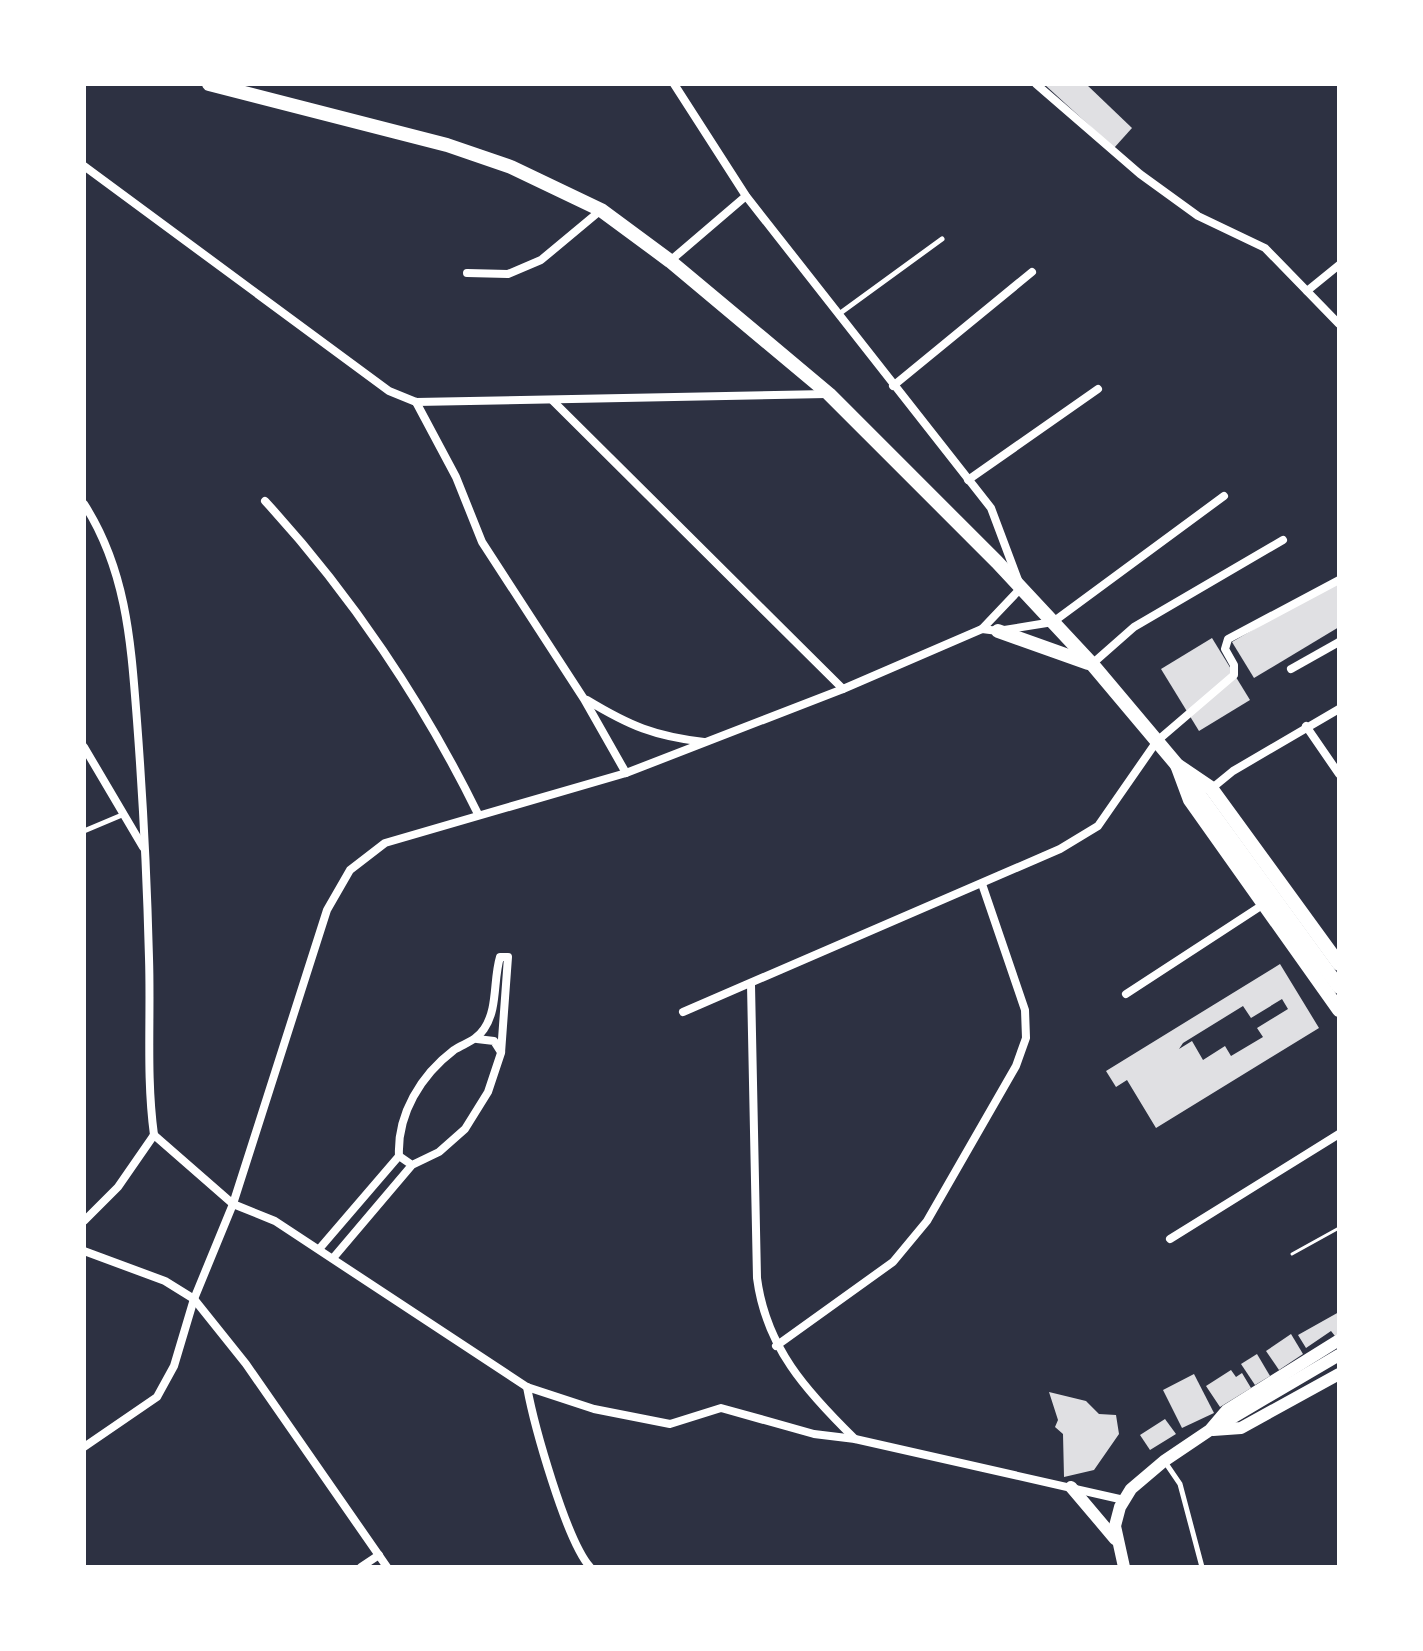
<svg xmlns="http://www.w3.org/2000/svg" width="1423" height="1651" font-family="Karla,sans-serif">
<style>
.building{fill:#e0e0e3;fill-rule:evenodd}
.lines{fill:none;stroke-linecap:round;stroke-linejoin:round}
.path{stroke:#fff;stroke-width:3}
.service{stroke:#fff;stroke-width:5}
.minor{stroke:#fff;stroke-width:8}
.tertiary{stroke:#fff;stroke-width:12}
.primary{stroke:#fff;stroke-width:14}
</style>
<rect width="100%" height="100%" fill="#2d3142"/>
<g class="building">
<polygon points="1044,84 1086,84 1132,128 1114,148"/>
<polygon points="1339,579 1339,627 1254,678 1232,642"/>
<polygon points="1212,638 1250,700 1199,731 1161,669"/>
<path d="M1280,964L1319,1028L1156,1128L1127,1080L1116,1087L1106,1071ZM1282,999L1288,1009L1257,1028L1263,1037L1231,1056L1225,1046L1203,1060L1192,1041L1179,1049L1183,1043L1243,1006L1251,1018Z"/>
<polygon points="1339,1312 1339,1334 1335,1336 1331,1331 1306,1348 1298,1335"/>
<polygon points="1291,1334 1303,1354 1279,1370 1266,1351"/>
<polygon points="1257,1354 1270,1376 1255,1385 1241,1364"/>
<polygon points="1231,1370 1236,1377 1242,1373 1251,1388 1220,1407 1206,1386"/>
<polygon points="1194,1374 1214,1413 1182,1428 1163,1390"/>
<polygon points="1049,1392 1086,1401 1099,1414 1116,1415 1119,1434 1094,1470 1064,1477 1063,1434 1055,1427 1058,1420"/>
<polygon points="1165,1419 1176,1434 1150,1450 1140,1435"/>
</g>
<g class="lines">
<polyline class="path" points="1292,1254 1339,1228"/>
<g class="service">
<polyline points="839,314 942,239"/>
<polyline points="84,831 122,815"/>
<polyline points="1165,1462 1180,1484 1202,1567"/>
</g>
<g class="minor">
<polyline points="1036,84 1140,174 1198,216 1265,248 1339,324"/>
<polyline points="84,166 389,391 416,402 827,394"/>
<polyline points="670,261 746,196"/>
<polyline points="467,273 508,274 541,260 601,210"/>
<polyline points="1307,291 1339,265"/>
<polyline points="893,386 1032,272"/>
<polyline points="553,401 843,689"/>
<polyline points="416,402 456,477 482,542 584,699 626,773"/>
<polyline points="968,480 1098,389"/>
<path d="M265,501C350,593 423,702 478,814"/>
<path d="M84,504C127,571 131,644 137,721C143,800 147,879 149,958C151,1018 146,1076 154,1135"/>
<polyline points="982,629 998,631 1053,622 1224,496"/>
<polyline points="1092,664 1134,627 1283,540"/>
<polyline points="1291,669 1339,642"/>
<path d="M587,700C630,726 654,736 704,742"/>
<polyline points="1306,726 1339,774"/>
<polyline points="84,747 143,847"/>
<polyline points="1211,789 1233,771 1339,709"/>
<path d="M751,985L757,1278C766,1347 806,1391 855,1439"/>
<polyline points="1126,994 1264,904"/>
<polyline points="683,1012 1060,849 1098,826 1157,741 1234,675 1234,665 1225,649 1228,639 1339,580"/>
<polyline points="477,1039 494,1041 501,1052"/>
<polyline points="154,1135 233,1204 275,1221 527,1387 594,1409 670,1424 721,1408 814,1434 855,1439 1124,1500"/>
<polyline points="84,1221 118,1187 154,1135"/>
<polyline points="1170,1239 1339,1134"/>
<polyline points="320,1248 399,1156"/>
<polyline points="84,1251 165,1281 194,1299 246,1364 387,1567"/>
<path d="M334,1257L412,1165L439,1152L465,1129L488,1092L501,1053L508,957H500C493,980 498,1009 484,1029C476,1041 465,1043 454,1050C421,1075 397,1114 399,1156L412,1165"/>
<polyline points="776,1346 893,1262 927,1221 1016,1066 1026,1038 1025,1010 982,884"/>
<path d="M527,1387C534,1425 566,1540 590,1567"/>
<polyline points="84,1447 157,1397 174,1366 194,1299 233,1204 327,910 350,870 385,843 626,773 843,689 982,629 1021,588 991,508 746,196 674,84"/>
<polyline points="361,1567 379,1555"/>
</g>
<g class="tertiary">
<polyline points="1220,1425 1339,1355"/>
<polyline points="1213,1430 1241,1428 1339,1374"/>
<polyline points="1071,1487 1115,1539"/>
<polyline points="1124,1567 1115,1526 1120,1507 1131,1489 1164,1461 1210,1430 1227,1410 1339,1340"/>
</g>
<g class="primary">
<polyline points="209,84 447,145 511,167 601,210 670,261 829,394 997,562 1092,664 1177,765 1211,788 1339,964"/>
<polyline points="998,631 1088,663"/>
<polyline points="1177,765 1190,800 1339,1010"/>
<polyline points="1187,778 1339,987"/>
</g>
</g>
<rect width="1423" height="1651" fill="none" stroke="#ffffff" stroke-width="172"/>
</svg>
